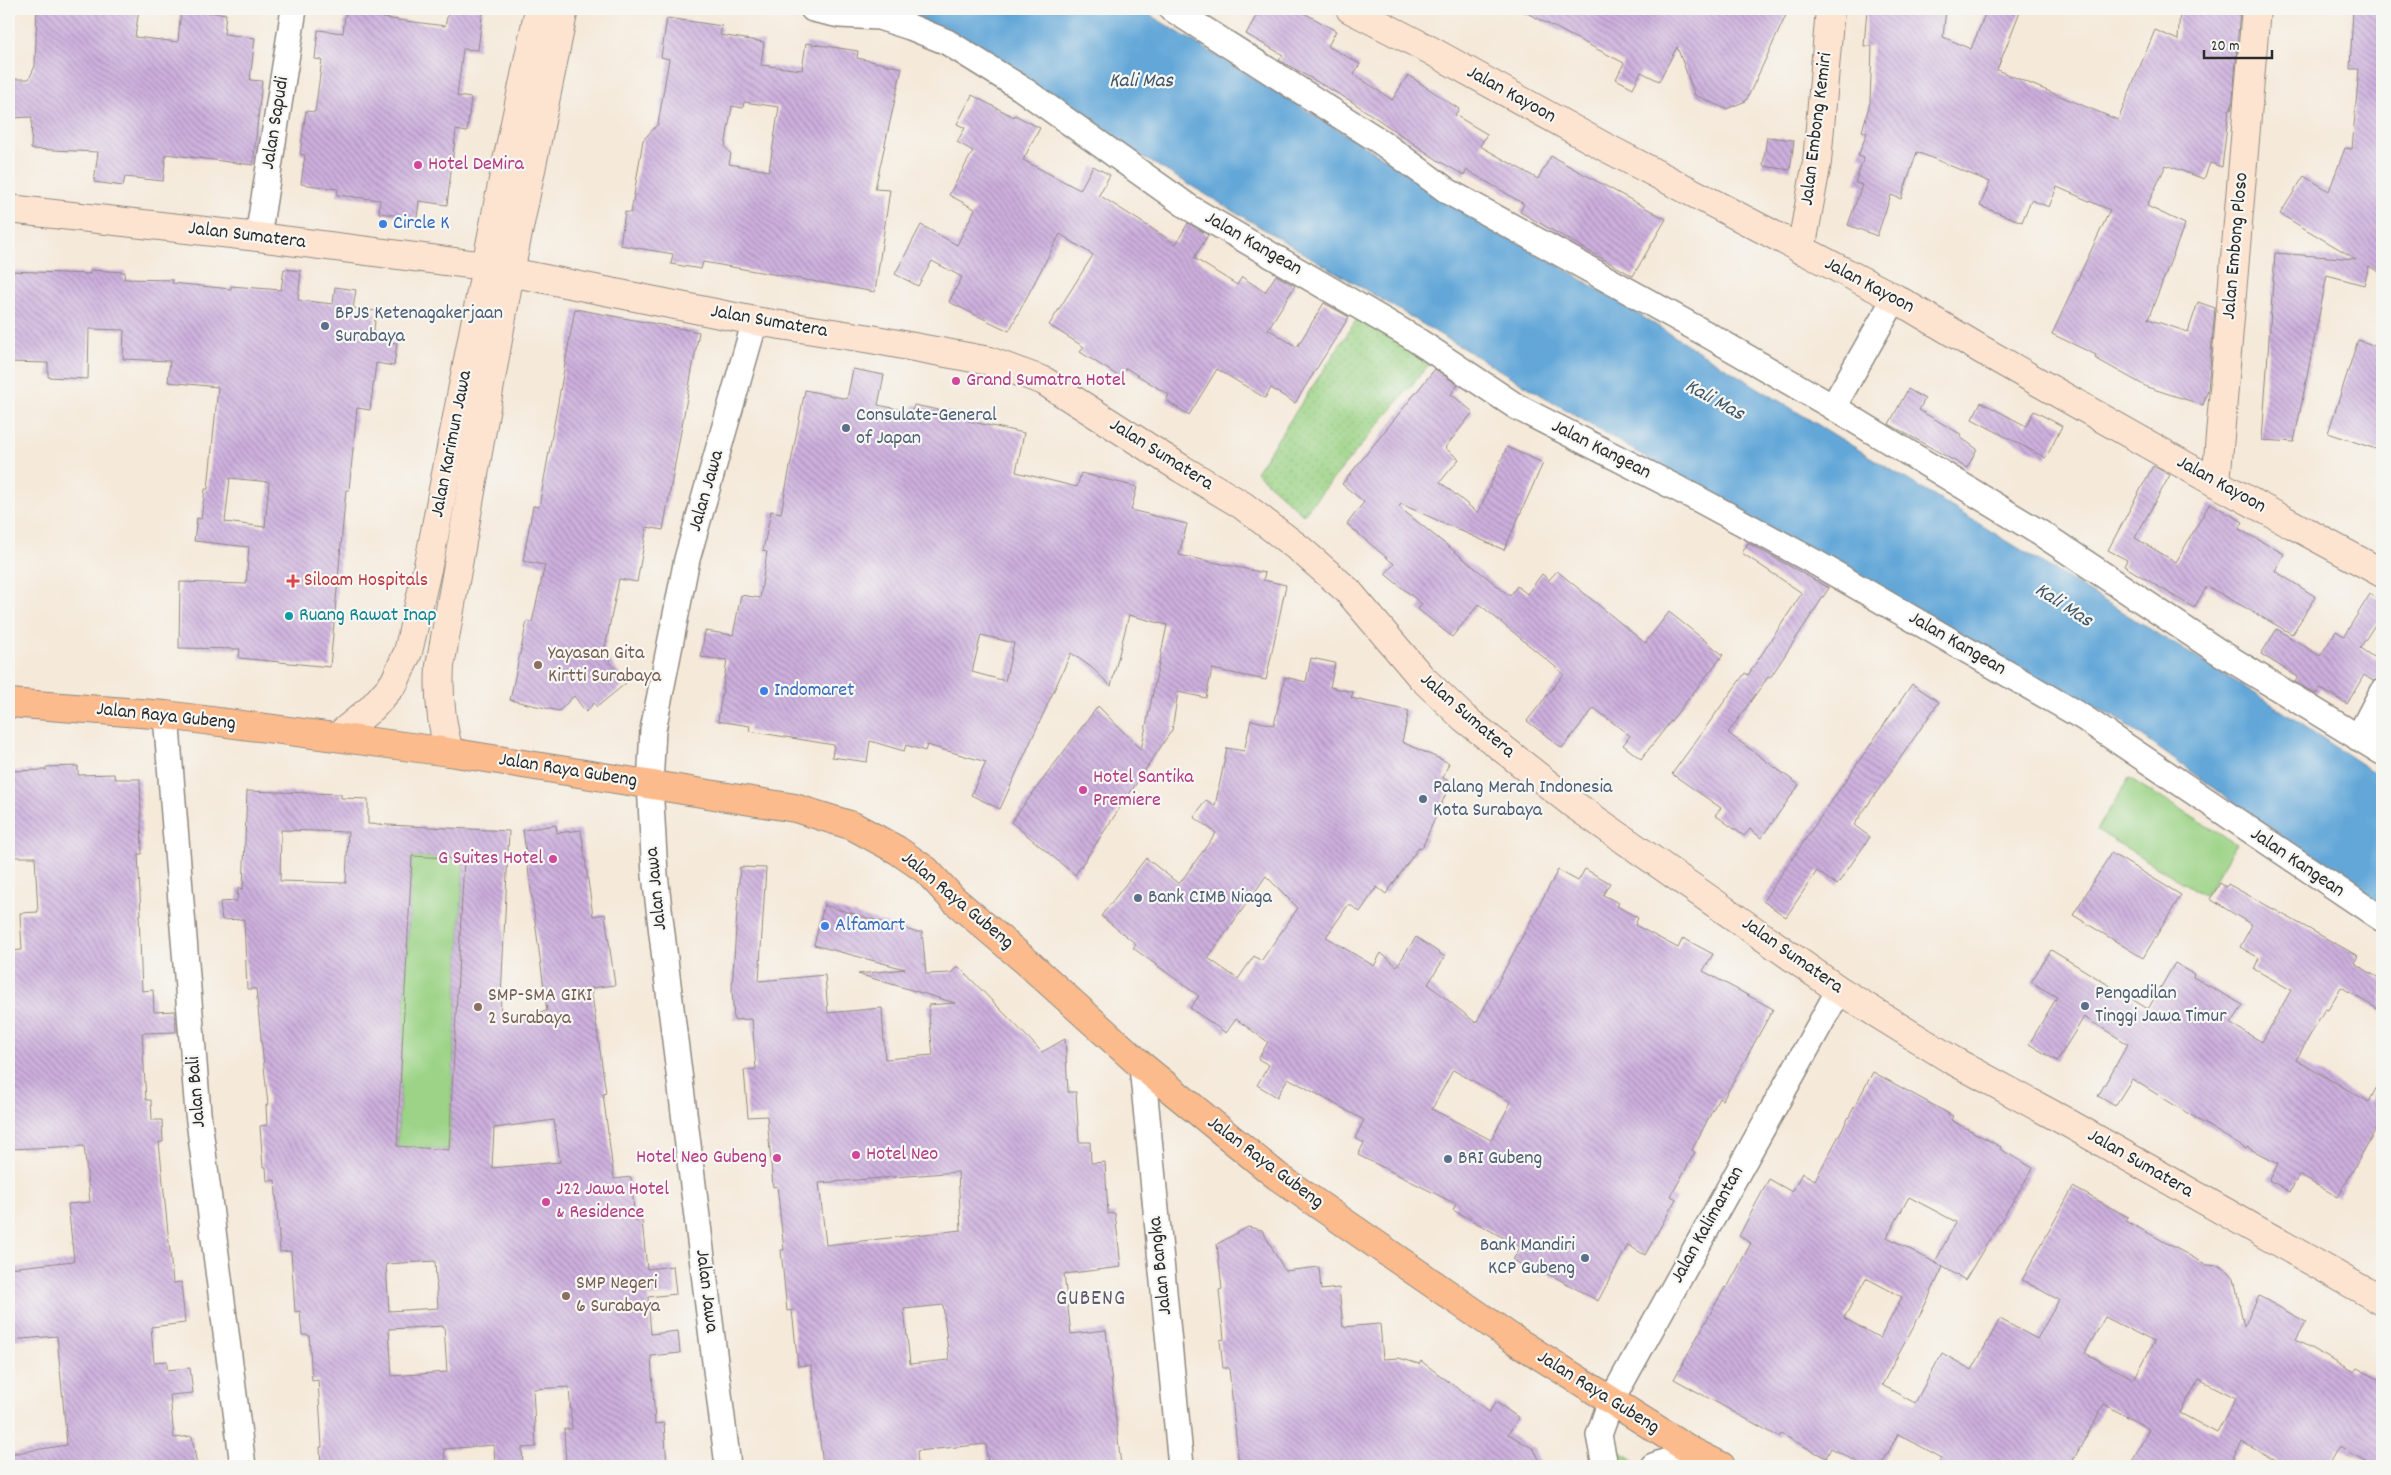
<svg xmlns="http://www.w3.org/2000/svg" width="2391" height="1475" font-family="Dekko,sans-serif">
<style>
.grass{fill:url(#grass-dots);stroke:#647f58}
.green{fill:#9cd386;stroke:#647f58}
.water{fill:#64a7d8;stroke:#486982}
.building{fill:url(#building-back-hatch);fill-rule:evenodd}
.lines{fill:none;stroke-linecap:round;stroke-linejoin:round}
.street-casing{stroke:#908a82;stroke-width:28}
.secondary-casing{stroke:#908a82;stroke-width:30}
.highway-casing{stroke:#908a82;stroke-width:30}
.street{stroke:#fff;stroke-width:25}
.secondary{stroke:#fde4d1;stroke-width:28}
.highway{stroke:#fbbb8c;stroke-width:28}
.hotel-dot{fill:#d1479c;stroke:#f6f6f2;stroke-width:2}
.shop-dot{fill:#3f7fe0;stroke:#f6f6f2;stroke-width:2}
.service-dot{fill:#5c6f8a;stroke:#f6f6f2;stroke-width:2}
.health-dot{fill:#e0444e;stroke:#f6f6f2;stroke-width:2}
.culture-dot{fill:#0f9aa8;stroke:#f6f6f2;stroke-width:2}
.education-dot{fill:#8d6e63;stroke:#f6f6f2;stroke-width:2}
.labels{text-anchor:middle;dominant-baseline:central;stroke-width:4.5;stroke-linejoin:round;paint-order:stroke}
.street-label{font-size:20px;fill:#2b2b2b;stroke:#f6f6f2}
.hotel-label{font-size:20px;fill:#b23c85;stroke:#f6f6f2;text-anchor:start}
.shop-label{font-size:20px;fill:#366cbe;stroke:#f6f6f2;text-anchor:start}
.service-label{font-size:20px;fill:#4e5e75;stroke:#f6f6f2;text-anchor:start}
.health-label{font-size:20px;fill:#be3a42;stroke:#f6f6f2;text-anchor:start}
.culture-label{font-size:20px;fill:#0d838f;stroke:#f6f6f2;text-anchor:start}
.education-label{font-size:20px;fill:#785e54;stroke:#f6f6f2;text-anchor:start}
.water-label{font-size:21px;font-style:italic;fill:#3f5668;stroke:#f6f6f2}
.quarter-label{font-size:22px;letter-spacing:1px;fill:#645a6a;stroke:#f6f6f2}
</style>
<defs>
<pattern id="grass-dots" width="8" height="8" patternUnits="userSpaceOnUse" patternTransform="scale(1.25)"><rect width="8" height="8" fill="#9cd386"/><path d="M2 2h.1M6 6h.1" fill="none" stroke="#87b574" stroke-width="1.8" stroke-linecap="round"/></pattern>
<pattern id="building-back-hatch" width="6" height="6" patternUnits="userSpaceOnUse" patternTransform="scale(1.25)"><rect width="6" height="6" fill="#cdb0de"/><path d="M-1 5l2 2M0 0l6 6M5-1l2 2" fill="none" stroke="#a78fb4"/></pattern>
</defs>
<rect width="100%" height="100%" fill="#f6f6f2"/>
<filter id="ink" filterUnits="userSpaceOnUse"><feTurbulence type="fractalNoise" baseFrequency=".02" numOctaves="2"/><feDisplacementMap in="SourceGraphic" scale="10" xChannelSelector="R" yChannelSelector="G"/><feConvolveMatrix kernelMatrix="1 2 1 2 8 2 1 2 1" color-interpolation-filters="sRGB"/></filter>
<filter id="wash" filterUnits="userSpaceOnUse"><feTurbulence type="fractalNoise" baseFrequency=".0096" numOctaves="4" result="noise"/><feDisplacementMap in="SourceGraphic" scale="20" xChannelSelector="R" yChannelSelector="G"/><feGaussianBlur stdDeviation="1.12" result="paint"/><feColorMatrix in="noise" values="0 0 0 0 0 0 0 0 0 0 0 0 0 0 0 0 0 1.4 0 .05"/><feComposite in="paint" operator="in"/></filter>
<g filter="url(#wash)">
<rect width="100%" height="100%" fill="#f5e9d9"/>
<polygon class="grass" points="1359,316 1435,357 1303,515 1256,472"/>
<g class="green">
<polygon points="2129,778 2236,844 2205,896 2097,830"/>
<polygon points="412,856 464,859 449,1150 397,1147"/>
<polygon points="1611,1446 1634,1460 1624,1466 1611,1466"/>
</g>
<polygon class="water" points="902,9 1140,9 1295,103 2267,701 2382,778 2382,911 2120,720 1876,595 1108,136"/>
<g id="blocks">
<g class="building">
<polygon points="37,9 139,9 135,37 178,42 181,9 226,14 224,34 255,38 250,80 262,81 253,165 166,154 163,181 125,177 123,186 94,182 98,152 31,149 32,117 9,118 9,79 29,79 35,66"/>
<polygon points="346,9 384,9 383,18 445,26 449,9 483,9 478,50 463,49 457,96 471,98 467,132 456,130 447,205 419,201 417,218 379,213 380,200 337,195 338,189 301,184 305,155 300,154 306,111 315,112 322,60 315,59 318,30 343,33"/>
<polygon points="1260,9 1297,9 1336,31 1328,46 1360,64 1354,74 1392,100 1408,75 1459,109 1455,115 1487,134 1480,146 1538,179 1551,156 1666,219 1633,276 1520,212 1524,204 1467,170 1464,175 1439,161 1351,101 1279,60 1283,55 1246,34"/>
<polygon points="1519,9 1789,9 1746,101 1726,109 1695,95 1677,47 1659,81 1641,72 1633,88 1616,79 1624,63"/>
<polygon points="1867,9 1946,9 1943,37 1971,49 1987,9 2021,9 1997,70 2118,120 2155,30 2178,40 2180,9 2240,9 2233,100 2231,110 2229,109 2222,167 2210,163 2204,179 2166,165 2147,206 2185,224 2148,319 2188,332 2198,302 2215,308 2208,389 2203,405 2147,387 2095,358 2096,355 2052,334 2110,210 2057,187 2049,207 2031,200 2022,222 1980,206 1990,182 1917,152 1901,199 1891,195 1877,236 1848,225 1862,185 1855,183 1864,158 1858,156 1867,133 1862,131 1870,103 1872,46 1864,46"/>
<polygon points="2353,9 2382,9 2382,274 2369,266 2364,285 2327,275 2294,442 2262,440 2275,253 2356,259 2280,214 2304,176 2329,191 2345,148 2352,149 2359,69 2350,69"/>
<path d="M667,18L722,26L720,35L764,42L761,65L802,70L806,43L858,51L857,58L902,68L875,189L890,190L875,292L703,262L701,269L671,264L673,254L620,245L625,212L631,213L643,140L658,124L669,59L661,57ZM744,102L779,107L769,171L729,164L731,154L725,147L732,106L743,108Z"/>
<polygon points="972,95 1014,117 1015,115 1040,128 1023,160 1080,190 1093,166 1110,175 1099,195 1176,244 1188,223 1208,235 1194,258 1237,285 1242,277 1265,292 1276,275 1295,286 1268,329 1297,347 1324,303 1349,317 1295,403 1271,388 1265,398 1217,369 1189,415 1166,400 1169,395 1126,368 1120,377 1080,352 1084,347 1049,325 1093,255 1060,234 1009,331 949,302 962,277 932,261 918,286 895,274 921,225 957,245 975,209 949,195 973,151 957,142 965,128 957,124"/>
<polygon points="1767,137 1794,140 1790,170 1763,166"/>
<path d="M284,269L301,271L298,300L333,304L335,287L356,290L353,308L376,311L373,340L397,343L394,366L376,363L370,410L357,408L349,490H346L330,667L239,658L240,649L179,648L180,582L246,584L249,547L194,541L197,518L201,519L205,489H208L218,387L168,382L170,361L123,359L124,330L89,329L88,379L48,377V363L9,362V271L90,274V270L125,272L124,279L173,280L172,283L231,289V286L281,290ZM230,478L269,482L265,527L225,522Z"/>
<polygon points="575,309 699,332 663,530 647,527 637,582 619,579 604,653 626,683 597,707 594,703 586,712 574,696 559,711 510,700 527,621 532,622 545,565 523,561 533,506 539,507"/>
<polygon points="2358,340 2382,348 2382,451 2328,433"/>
<path d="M853,369L884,375L878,405L912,412L914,405L969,416L968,421L1024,433L1016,472L1077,487L1081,473L1137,487L1131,510L1187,524L1179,555L1265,573L1263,580L1286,585L1266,680L1212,669L1206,698L1178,692L1172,730L1075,875L1011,822L1098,706L1141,750L1167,625L1129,615L1111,686L1091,667L1071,653L1000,809L971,795L986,762L927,745L925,751L906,745L904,751L870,741L867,762L832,757L834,745L749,731L750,726L718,721L727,660L701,657L705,631L733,635L741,595L760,598L767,552L763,551L771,511L781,513L805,390L847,399ZM981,635L1014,643L1005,681L972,672Z"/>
<polygon points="1435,369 1458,385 1451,394 1473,412 1445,448 1459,459 1440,482 1478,513 1507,447 1543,463 1504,550 1401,504 1399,507 1510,596 1517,586 1527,594 1542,574 1549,580 1557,571 1645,643 1669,612 1723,655 1641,759 1623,745 1630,736 1594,708 1562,748 1527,721 1564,674 1479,604 1452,637 1418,609 1422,604 1385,574 1394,564 1347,524 1364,502 1342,484"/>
<polygon points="1908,389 1925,399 1919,410 1962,435 1960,437 1977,449 1967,468 1889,424"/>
<polygon points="1981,402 2026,426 2034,411 2062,426 2046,458 1972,419"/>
<polygon points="2153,466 2170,475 2135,538 2176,562 2210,503 2243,522 2239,529 2284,554 2275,571 2316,597 2292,634 2207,586 2194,608 2124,566 2127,560 2108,550"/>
<polygon points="1748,543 1829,588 1770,678 1768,677 1728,733 1799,785 1761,838 1750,829 1744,836 1715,815 1721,808 1672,774 1745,673 1748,675 1802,593 1742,553"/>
<polygon points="2370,594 2382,601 2382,614 2360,648 2382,663 2382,678 2373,681 2364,675 2347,704 2320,688 2316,694 2295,682 2298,677 2261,654 2277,629 2320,656 2336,631 2344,636"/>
<path d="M1311,658L1335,663L1330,687L1353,692L1351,698L1409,711L1402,742L1449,763L1443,778L1451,782L1422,848L1419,847L1386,894L1377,887L1360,912L1349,904L1326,937L1374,966L1381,953L1397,966L1416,937L1445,957L1428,984L1476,1023L1558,870L1578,881L1585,869L1610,883L1603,895L1619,903L1617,906L1638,918L1635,925L1678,948L1683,938L1713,954L1703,971L1773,1009L1723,1100L1719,1098L1692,1150L1695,1152L1671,1196L1676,1199L1645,1255L1628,1245L1598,1301L1542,1270L1540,1275L1513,1260L1520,1247L1453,1210L1456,1204L1358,1155L1364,1143L1355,1138L1364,1120L1288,1078L1277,1097L1257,1085L1269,1065L1258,1059L1268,1042L1236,1019L1226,1033L1190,1008L1199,996L1133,948L1136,944L1101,916L1146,858L1179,884L1216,833L1194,817L1206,800L1215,806L1227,748L1244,751L1251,720L1274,725L1285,677L1306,682ZM1266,876L1298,908L1261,961L1254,956L1238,979L1208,958ZM1453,1070L1511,1102L1491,1140L1432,1109Z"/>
<polygon points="1912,684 1939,702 1854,825 1870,837 1837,885 1817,871 1786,917 1763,901"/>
<polygon points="78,766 78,775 114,774 115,779 140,779 142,854 138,854 141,915 139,915 142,991 153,990 154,1012 175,1011 176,1032 142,1033 146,1100 151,1100 152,1120 162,1120 163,1142 159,1142 173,1283 181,1282 185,1323 151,1327 154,1362 167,1361 167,1370 190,1368 193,1393 170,1395 174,1438 192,1436 197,1466 9,1466 9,1454 67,1445 57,1336 10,1340 9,1268 74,1261 68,1204 90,1202 84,1146 9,1149 9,951 22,950 20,913 38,912 35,857 9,857 9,771 46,770 46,767"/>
<path d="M247,791L341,794V798L368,799V824L509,831L500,1018L547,1011L523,830L556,825L557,833L581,830L593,916L605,914L615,985L591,988L606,1093L603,1094L614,1179L631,1177L635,1221H642L647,1269L673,1266L676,1294L648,1297L651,1334L678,1331L680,1353L651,1356L655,1424L664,1423L667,1466H566L564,1429H572L569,1387L533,1389L536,1447L522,1448L523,1466H495L494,1445L444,1449L446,1466H321L320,1447H322L318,1380L312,1381L309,1335H302L300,1311L295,1312L291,1251L280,1252L275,1180L267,1181L266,1167H263L260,1126L267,1125L266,1105H268L256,989H247L244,919L222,920L220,902L237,901L238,888L243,889ZM281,830L348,832L346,883L280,881ZM412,856L464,859L449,1150L397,1146ZM554,1120L560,1162L492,1168L494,1128ZM435,1261L438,1308L389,1311L386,1264ZM444,1326L447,1372L392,1376L389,1329Z"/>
<polygon points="2111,853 2181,895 2143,958 2073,915"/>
<path d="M740,867L766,868L759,981L825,975L828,1013L882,1008L885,1059L933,1055L928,1005L955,1003L858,974L905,969L814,945L824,905L915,932H922L926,974L951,973L958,966L1042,1052L1065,1039L1068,1092H1076L1079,1142H1090L1091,1163L1105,1162L1108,1214L1115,1213L1121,1267L1064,1274L1071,1334L1106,1330L1121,1466H988L986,1444L917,1451L918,1466H823L811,1365L798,1366L792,1310L787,1311L781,1250H784L777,1186L773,1187L767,1116L748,1117L744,1070L756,1069L752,1019L734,1020L732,989ZM958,1172L961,1230L826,1245L819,1183ZM943,1305L949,1360L910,1364L904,1309Z"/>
<polygon points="2220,883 2226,887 2228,884 2358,956 2354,963 2382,980 2382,1012 2341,987 2328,1010 2325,1009 2296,1060 2369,1102 2382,1077 2382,1118 2338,1197 2299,1175 2290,1192 2269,1180 2278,1164 2247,1147 2246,1149 2132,1079 2115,1106 2098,1096 2128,1044 2084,1017 2057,1061 2029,1044 2057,997 2031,982 2051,950 2148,1009 2175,963 2194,974 2193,977 2243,1005 2231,1024 2262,1042 2291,990 2254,969 2259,958 2240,947 2252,925 2210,899"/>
<path d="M1873,1072L1953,1116L1951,1120L2001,1147L2000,1149L2033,1168L1965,1280L1935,1262L1956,1222L1909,1197L1887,1237L1943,1267L1925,1305L1882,1385L1915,1403L1942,1353L1972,1370L2000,1319L2037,1339L2059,1300L2022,1280L2073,1187L2128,1217L2126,1221L2207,1265L2220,1266L2228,1271L2234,1278L2244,1327L2259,1296L2306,1322L2296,1340L2354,1372L2357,1368L2382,1381V1466H2374L2339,1447L2328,1466H2285L2242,1442L2228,1466H2130L2149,1429L2104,1404L2070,1466H1937L1942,1458L1898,1434L1881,1466H1864L1831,1448L1826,1458L1781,1434L1779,1437L1674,1379L1725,1287L1727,1288L1751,1243L1739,1236L1769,1179L1792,1192L1802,1173L1815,1180ZM1866,1278L1902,1297L1880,1338L1844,1318ZM2105,1317L2154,1342L2134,1379L2085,1353ZM2199,1379L2236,1398L2217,1433L2180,1413Z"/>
<polygon points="1248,1227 1262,1230 1285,1271 1319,1267 1321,1290 1339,1288 1343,1327 1380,1324 1383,1359 1399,1358 1419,1364 1421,1361 1489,1412 1496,1402 1519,1418 1508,1434 1534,1449 1542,1466 1239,1466 1229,1368 1223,1368 1220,1340 1224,1339 1219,1290 1222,1289 1217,1244"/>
</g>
</g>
</g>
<g filter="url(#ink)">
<use href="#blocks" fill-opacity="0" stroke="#908a82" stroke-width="1"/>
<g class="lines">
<defs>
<g id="street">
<polyline points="813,9 840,15 879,17 910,27 947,42 1021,88 1190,208 1412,337 1517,407 1700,500 1818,564 2084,718 2382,919"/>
<polyline points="1172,9 1381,142 1449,192 1710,336 1833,407 2045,536 2216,650 2382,752"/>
<polyline points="258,237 294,9"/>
<polyline points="1833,407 1895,298"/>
<polyline points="166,715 198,1113 243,1466"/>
<polyline points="2358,738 2382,692"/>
<polyline points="1142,1066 1181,1466"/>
<polyline points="728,1466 667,976 655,875 650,784 653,730 687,559 755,321"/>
<polyline points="1605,1466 1599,1435 1611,1401 1839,990"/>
<polyline points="1653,1466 1693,1452"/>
</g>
<g id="secondary">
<polyline points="1350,9 1430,50 1605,147 1895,298 1982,350 2216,483 2382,573"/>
<polyline points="9,209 258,237 485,266"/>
<polyline points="1801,250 1817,162 1830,9"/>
<polyline points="510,272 755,321 871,339 989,361 1044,381 1182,469 1242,505 1301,550 1348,591 1421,677 1464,718 1573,804 1839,990 1952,1060 2070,1124 2382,1301"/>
<polyline points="2216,483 2256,9"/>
<polyline points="338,736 372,708 394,683 408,652 431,552 498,204 539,9"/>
<path d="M449,752C441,722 438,697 440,666L510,272L564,9"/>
</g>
<polyline id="highway" points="9,703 166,715 449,752 795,808 853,826 897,850 926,870 953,899 1027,962 1142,1066 1277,1176 1510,1337 1693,1452 1721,1466"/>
</defs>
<use href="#street" class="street-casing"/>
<use href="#secondary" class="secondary-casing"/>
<use href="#highway" class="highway-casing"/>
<use href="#street" class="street"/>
<use href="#secondary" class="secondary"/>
<use href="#highway" class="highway"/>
</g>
</g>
<g class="hotel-dot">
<circle cx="418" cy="165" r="5"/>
<circle cx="956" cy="381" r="5"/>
<circle cx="1083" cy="790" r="5"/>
<circle cx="553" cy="859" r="5"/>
<circle cx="856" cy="1155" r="5"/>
<circle cx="777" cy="1158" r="5"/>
<circle cx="546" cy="1202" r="5"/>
</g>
<g class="shop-dot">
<circle cx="383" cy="224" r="5"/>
<circle cx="764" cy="691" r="5"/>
<circle cx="825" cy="926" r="5"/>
</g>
<g class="service-dot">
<circle cx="325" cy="326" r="5"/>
<circle cx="846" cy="428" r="5"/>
<circle cx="1423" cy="799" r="5"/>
<circle cx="1138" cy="898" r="5"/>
<circle cx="2085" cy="1006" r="5"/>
<circle cx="1448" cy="1159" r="5"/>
<circle cx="1585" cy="1258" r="5"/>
</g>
<path class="health-dot" d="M290.5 573.5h5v5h5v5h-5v5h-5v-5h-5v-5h5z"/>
<circle class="culture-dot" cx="289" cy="616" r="5"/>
<g class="education-dot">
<circle cx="538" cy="665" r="5"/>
<circle cx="478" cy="1007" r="5"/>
<circle cx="566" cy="1296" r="5"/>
</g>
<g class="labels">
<g class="street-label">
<text transform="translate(1511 95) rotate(29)">Jalan Kayoon</text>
<text transform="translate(276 123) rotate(-81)">Jalan Sapudi</text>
<text transform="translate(1817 129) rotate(-83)">Jalan Embong Kemiri</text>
<text transform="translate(247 236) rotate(7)">Jalan Sumatera</text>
<text transform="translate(1253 244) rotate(30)">Jalan Kangean</text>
<text transform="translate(2236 246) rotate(-85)">Jalan Embong Ploso</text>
<text transform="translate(1869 286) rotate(28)">Jalan Kayoon</text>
<text transform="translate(769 322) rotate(10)">Jalan Sumatera</text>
<text transform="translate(452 444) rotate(-79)">Jalan Karimun Jawa</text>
<text transform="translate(1601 450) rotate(27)">Jalan Kangean</text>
<text transform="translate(1161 455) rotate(32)">Jalan Sumatera</text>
<text transform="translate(2221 485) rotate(29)">Jalan Kayoon</text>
<text transform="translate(707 491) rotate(-74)">Jalan Jawa</text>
<text transform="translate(1957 644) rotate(30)">Jalan Kangean</text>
<text transform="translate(1467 716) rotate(41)">Jalan Sumatera</text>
<text transform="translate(166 717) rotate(6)">Jalan Raya Gubeng</text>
<text transform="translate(568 771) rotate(9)">Jalan Raya Gubeng</text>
<text transform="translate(2297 863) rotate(34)">Jalan Kangean</text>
<text transform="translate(657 889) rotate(-96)">Jalan Jawa</text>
<text transform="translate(957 901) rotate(40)">Jalan Raya Gubeng</text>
<text transform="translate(1792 956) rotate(35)">Jalan Sumatera</text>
<text transform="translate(197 1092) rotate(-95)">Jalan Bali</text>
<text transform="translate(1265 1163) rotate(37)">Jalan Raya Gubeng</text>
<text transform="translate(2140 1164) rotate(30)">Jalan Sumatera</text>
<text transform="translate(1708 1225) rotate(-61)">Jalan Kalimantan</text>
<text transform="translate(1161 1266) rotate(-96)">Jalan Bangka</text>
<text transform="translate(706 1291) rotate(83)">Jalan Jawa</text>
<text transform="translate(1598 1393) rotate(32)">Jalan Raya Gubeng</text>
</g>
<g class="hotel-label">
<text x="428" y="165">Hotel DeMira</text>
<text x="966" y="381">Grand Sumatra Hotel</text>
<text x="1093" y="778">Hotel Santika<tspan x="1093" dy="23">Premiere</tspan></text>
<text x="543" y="859" text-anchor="end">G Suites Hotel</text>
<text x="866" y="1155">Hotel Neo</text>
<text x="767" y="1158" text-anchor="end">Hotel Neo Gubeng</text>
<text x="556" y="1190">J22 Jawa Hotel<tspan x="556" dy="23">&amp; Residence</tspan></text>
</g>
<g class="shop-label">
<text x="393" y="224">Circle K</text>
<text x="774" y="691">Indomaret</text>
<text x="835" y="926">Alfamart</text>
</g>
<g class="service-label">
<text x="335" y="314">BPJS Ketenagakerjaan<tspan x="335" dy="23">Surabaya</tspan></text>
<text x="856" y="416">Consulate-General<tspan x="856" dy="23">of Japan</tspan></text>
<text x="1433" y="788">Palang Merah Indonesia<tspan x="1433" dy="23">Kota Surabaya</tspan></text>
<text x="1148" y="898">Bank CIMB Niaga</text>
<text x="2095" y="994">Pengadilan<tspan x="2095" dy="23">Tinggi Jawa Timur</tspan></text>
<text x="1458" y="1159">BRI Gubeng</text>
<text x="1575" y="1246" text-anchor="end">Bank Mandiri<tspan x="1575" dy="23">KCP Gubeng</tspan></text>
</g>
<g class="health-label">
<text x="304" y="581">Siloam Hospitals</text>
</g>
<g class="culture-label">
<text x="299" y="616">Ruang Rawat Inap</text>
</g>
<g class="education-label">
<text x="548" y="654">Yayasan Gita<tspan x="548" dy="23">Kirtti Surabaya</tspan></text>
<text x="488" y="996">SMP-SMA GIKI<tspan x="488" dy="23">2 Surabaya</tspan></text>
<text x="576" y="1284">SMP Negeri<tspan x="576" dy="23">6 Surabaya</tspan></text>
</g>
<g class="water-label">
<text x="1141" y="82">Kali Mas</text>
<text transform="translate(1714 401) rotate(29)">Kali Mas</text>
<text transform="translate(2063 606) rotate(33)">Kali Mas</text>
</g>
<g class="quarter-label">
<text x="1091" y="1299">GUBENG</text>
</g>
</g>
<rect width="2391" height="1475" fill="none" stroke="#f6f6f2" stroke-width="30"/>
<path d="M2204 50v8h68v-8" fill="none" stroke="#2b2b2b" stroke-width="2.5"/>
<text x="2211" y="50" font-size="15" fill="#2b2b2b" stroke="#f6f6f2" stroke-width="4" paint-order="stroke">20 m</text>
</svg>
